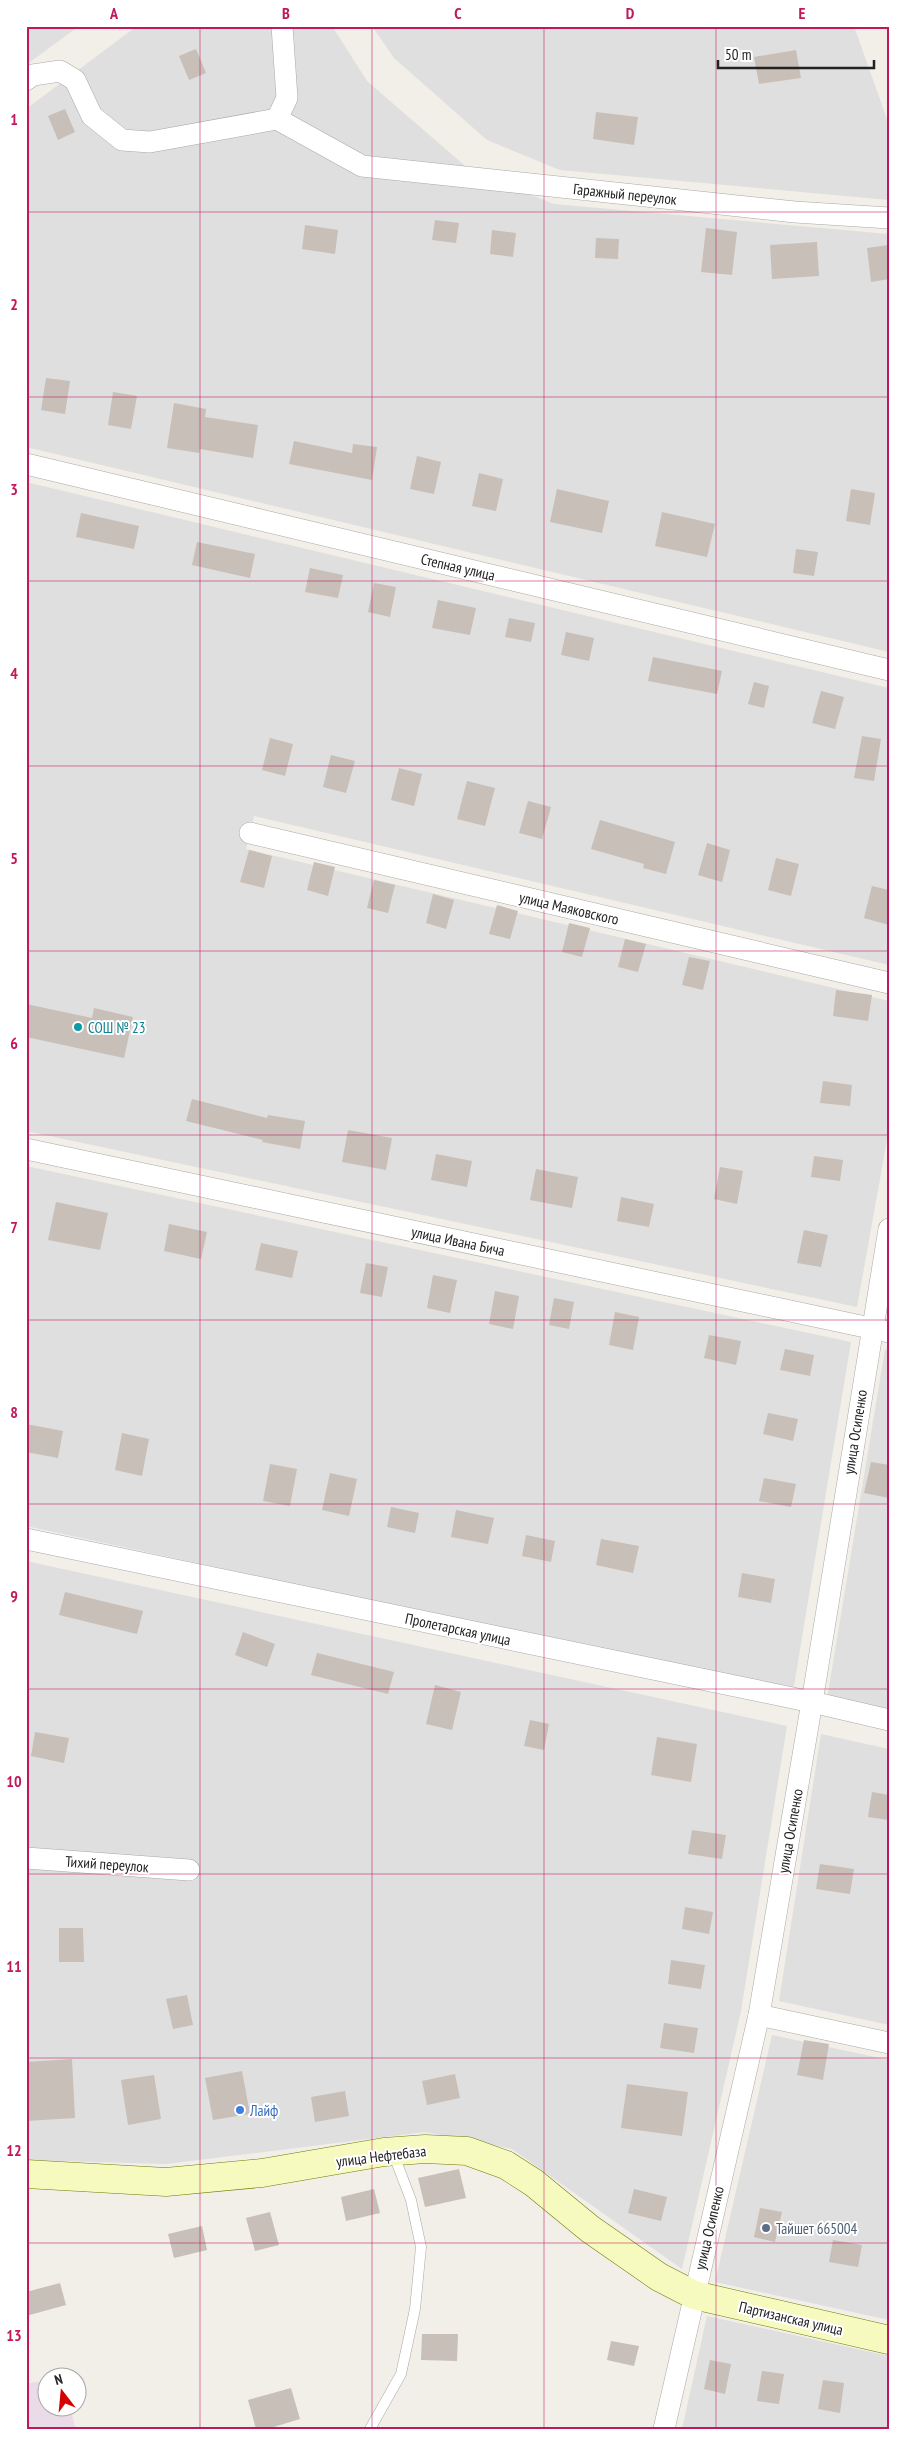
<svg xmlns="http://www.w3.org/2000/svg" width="915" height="2455" font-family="'PT Sans Narrow',sans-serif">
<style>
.residential{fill:#e0dfdf}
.industrial{fill:#ebdbe8}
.building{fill:#c7bfb8}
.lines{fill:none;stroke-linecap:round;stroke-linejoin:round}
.lane-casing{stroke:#a9a9a9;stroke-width:11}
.street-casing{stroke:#a9a9a9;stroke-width:22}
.secondary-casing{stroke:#707d05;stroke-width:29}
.lane{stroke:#fff;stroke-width:10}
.street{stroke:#fff;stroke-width:21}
.secondary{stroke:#f7fabf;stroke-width:28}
.grid{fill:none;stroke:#c2185b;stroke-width:1;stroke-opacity:0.55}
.culture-dot{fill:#0f9aa8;stroke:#fff;stroke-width:2}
.shop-dot{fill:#3f7fe0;stroke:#fff;stroke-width:2}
.service-dot{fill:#5c6f8a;stroke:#fff;stroke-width:2}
.labels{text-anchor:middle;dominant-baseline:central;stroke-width:4;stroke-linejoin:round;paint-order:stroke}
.street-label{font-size:15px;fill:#222;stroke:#fff}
.culture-label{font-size:15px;fill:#0d838f;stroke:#fff;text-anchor:start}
.shop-label{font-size:15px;fill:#366cbe;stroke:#fff;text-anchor:start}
.service-label{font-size:15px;fill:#4e5e75;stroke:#fff;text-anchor:start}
.neatline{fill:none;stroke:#c2185b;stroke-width:2}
.grid-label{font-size:16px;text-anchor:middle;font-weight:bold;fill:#c2185b}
</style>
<rect width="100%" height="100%" fill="#f2efe9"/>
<g class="residential">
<polygon points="26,26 79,26 26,65"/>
<polygon points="137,26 332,26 367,81 471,171 554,204 889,234 889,652 26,447 26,109"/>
<polygon points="372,26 854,26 889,125 889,200 560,170 487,140 394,58"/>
<polygon points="26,482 889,688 889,965 254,816 246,849 889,1001 889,1129 857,1307 26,1131"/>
<polygon points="26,1166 851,1342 793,1692 26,1526"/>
<polygon points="885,1349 889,1350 889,1713 827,1699"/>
<polygon points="26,1561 787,1726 741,2011 682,2269 512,2149 425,2132 166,2164 26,2160"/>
<polygon points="821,1734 889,1749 889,2025 779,2001"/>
<polygon points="772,2035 889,2060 889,2320 715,2282"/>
<polygon points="707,2316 889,2356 889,2429 682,2429"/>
</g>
<polygon class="industrial" points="47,2380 48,2408 70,2408 76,2429 26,2429 26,2384"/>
<g class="building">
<polygon points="196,49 206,73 189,80 179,56"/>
<polygon points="796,50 801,78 759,84 754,57"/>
<polygon points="65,109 75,132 58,140 48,116"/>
<polygon points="596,112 638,117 634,145 593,139"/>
<polygon points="435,220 459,223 456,243 432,240"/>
<polygon points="305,225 338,230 335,254 302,249"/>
<polygon points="706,228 737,232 732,275 701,272"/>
<polygon points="492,230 516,233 513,257 490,254"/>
<polygon points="596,238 619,239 618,259 595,258"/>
<polygon points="817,242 819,276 772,279 770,245"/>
<polygon points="889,245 889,279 871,282 867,248"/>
<polygon points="46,378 70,381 65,414 41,410"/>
<polygon points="113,392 137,396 131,429 108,425"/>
<polygon points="174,403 206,409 205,417 258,425 253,458 200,449 199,453 167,448"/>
<polygon points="294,441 352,453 353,444 377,447 372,480 289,464"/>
<polygon points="417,456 441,462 434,494 410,489"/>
<polygon points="479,473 503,479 496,511 472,506"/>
<polygon points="557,489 609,501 602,533 550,522"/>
<polygon points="851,489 875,493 870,525 846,521"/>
<polygon points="662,512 715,524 707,557 655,546"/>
<polygon points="81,513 139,526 134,549 76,537"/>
<polygon points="197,542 255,554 250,578 192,565"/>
<polygon points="796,549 818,552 814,576 793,573"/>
<polygon points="310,568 343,575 338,598 305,592"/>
<polygon points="374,583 396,587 390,617 368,612"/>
<polygon points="438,600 476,608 470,635 432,628"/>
<polygon points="509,618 535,623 531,642 505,637"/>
<polygon points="566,632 594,638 589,661 561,655"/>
<polygon points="653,657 722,671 717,694 648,681"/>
<polygon points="754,682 769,686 764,708 748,704"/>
<polygon points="821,691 844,697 835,729 812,723"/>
<polygon points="862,736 881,739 874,781 854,778"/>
<polygon points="270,738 293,744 285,776 262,770"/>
<polygon points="331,755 355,761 346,793 323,787"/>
<polygon points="399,768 422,774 414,806 391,800"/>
<polygon points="467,781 495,788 485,826 457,819"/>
<polygon points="528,801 551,807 542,839 519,833"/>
<polygon points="600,820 675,842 666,874 643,868 644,864 591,849"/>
<polygon points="707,843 730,850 722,882 698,875"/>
<polygon points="249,850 272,856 264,888 240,882"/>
<polygon points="776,858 799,864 791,896 768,890"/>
<polygon points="314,862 335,867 328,896 307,890"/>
<polygon points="374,880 395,885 388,913 367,908"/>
<polygon points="872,886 889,890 889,925 864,918"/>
<polygon points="433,894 454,900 446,929 426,923"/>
<polygon points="497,905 518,911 510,939 489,934"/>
<polygon points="569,923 590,928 582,957 562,952"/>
<polygon points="625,939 646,944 638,972 618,967"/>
<polygon points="689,957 710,961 703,990 682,985"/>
<polygon points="836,990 872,995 868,1021 833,1016"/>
<polygon points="26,1004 92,1018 94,1008 133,1017 124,1058 26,1037"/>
<polygon points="823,1081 852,1085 850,1106 820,1103"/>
<polygon points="192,1099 267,1118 268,1115 305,1121 300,1149 262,1142 263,1140 186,1121"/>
<polygon points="348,1130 392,1138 386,1170 342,1162"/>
<polygon points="436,1154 472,1161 467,1187 431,1180"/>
<polygon points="814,1156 843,1160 840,1181 811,1177"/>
<polygon points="720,1167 743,1171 737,1204 714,1199"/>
<polygon points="536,1169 578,1177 572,1208 530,1200"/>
<polygon points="621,1197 654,1204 649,1227 617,1221"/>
<polygon points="56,1202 108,1213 100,1250 48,1240"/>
<polygon points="169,1224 207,1232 201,1259 164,1251"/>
<polygon points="804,1230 828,1235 821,1267 797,1263"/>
<polygon points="261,1243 298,1251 292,1278 255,1270"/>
<polygon points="366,1263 388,1267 382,1297 360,1293"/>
<polygon points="433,1275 457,1280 450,1313 427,1308"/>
<polygon points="495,1291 519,1296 513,1329 489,1324"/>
<polygon points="554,1298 574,1302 569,1329 549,1325"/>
<polygon points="615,1312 639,1317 633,1350 609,1345"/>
<polygon points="709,1335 741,1341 736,1365 704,1358"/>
<polygon points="785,1349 814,1355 810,1376 780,1370"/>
<polygon points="768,1413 798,1419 793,1441 763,1434"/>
<polygon points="26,1424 63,1431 58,1458 26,1452"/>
<polygon points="122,1433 149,1439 142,1476 115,1470"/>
<polygon points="871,1462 889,1465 889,1498 864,1493"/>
<polygon points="270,1464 297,1469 290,1506 263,1501"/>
<polygon points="330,1473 357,1479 349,1516 322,1510"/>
<polygon points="764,1478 796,1484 791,1507 759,1501"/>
<polygon points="391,1507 419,1513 415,1533 387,1527"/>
<polygon points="456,1510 494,1518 488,1544 451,1537"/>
<polygon points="526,1535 555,1541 551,1562 522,1556"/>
<polygon points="601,1539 639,1546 633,1573 596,1565"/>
<polygon points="742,1573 775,1579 771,1603 738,1597"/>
<polygon points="65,1592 143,1611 137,1634 59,1615"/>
<polygon points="243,1632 275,1644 267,1667 235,1655"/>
<polygon points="317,1653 394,1672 388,1694 311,1675"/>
<polygon points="435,1685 461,1692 452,1730 426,1724"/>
<polygon points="530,1720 549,1724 544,1750 524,1746"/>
<polygon points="35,1732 69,1738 64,1763 31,1756"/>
<polygon points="657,1737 697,1744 691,1782 651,1775"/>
<polygon points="872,1792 889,1795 889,1820 868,1817"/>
<polygon points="692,1830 726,1835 722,1859 688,1854"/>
<polygon points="820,1864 854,1869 850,1894 816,1889"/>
<polygon points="685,1907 713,1912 709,1934 682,1929"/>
<polygon points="59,1928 83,1928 84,1962 59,1962"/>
<polygon points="671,1960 705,1965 701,1989 668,1984"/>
<polygon points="187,1995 193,2025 173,2029 166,1999"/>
<polygon points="664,2023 698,2028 694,2053 660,2048"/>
<polygon points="804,2040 829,2044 823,2080 797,2075"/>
<polygon points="72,2059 75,2118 26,2121 26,2062"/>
<polygon points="242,2071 250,2114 213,2120 205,2078"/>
<polygon points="455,2074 460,2098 427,2105 422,2081"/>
<polygon points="154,2075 161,2119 128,2125 121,2080"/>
<polygon points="627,2084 688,2092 682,2136 621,2128"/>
<polygon points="345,2091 349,2116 315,2122 311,2097"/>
<polygon points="459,2169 466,2198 425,2207 418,2178"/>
<polygon points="374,2189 380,2213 346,2221 341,2197"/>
<polygon points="634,2189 667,2197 661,2221 628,2213"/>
<polygon points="760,2208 782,2212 775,2242 754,2237"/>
<polygon points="270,2212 279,2245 255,2251 246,2218"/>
<polygon points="202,2226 207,2250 174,2258 168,2234"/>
<polygon points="833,2240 862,2245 858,2267 829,2262"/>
<polygon points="60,2283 66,2305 26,2316 26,2292"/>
<polygon points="422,2334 458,2334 457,2361 421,2360"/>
<polygon points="611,2341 639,2346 634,2366 607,2360"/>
<polygon points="710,2360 731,2364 725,2394 704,2389"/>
<polygon points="762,2371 784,2374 779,2404 757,2401"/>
<polygon points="823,2380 844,2383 840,2413 818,2409"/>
<polygon points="291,2388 300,2419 267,2429 256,2429 248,2400"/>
</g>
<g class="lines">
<defs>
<polyline id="lane" points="370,2429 401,2374 415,2309 421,2247 411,2200 393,2153"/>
<g id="street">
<polyline points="26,80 33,75 60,71 75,80 92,116 122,140 150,142 277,119 287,98 282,26"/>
<polyline points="277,119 362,166 795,212 889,218"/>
<polyline points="26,464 889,670"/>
<polyline points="250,833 889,983"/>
<polyline points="26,1149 889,1332"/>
<polyline points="26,1539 812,1702 889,1720"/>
<polyline points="26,1858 189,1870"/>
<polyline points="759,2015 889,2043"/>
<polyline points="664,2429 759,2015 812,1702 889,1229"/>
</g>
<polyline id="secondary" points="26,2174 166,2182 262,2173 384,2152 425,2149 467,2151 506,2165 534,2183 590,2229 659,2277 694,2295 889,2340"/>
</defs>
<use href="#lane" class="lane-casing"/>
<use href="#street" class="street-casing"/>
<use href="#secondary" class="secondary-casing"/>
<use href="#lane" class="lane"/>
<use href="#street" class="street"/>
<use href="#secondary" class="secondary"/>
</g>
<path class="grid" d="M200,26V2429M372,26V2429M544,26V2429M716,26V2429M26,212H889M26,397H889M26,581H889M26,766H889M26,951H889M26,1135H889M26,1320H889M26,1504H889M26,1689H889M26,1874H889M26,2058H889M26,2243H889"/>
<circle class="culture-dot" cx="78" cy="1027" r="5"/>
<circle class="shop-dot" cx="240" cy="2110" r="5"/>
<circle class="service-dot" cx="766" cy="2228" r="5"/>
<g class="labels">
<g class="street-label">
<text transform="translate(625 194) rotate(6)">Гаражный переулок</text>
<text transform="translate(458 567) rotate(13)">Степная улица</text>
<text transform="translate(569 908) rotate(13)">улица Маяковского</text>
<text transform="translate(458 1241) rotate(12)">улица Ивана Бича</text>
<text transform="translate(855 1432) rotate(-81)">улица Осипенко</text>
<text transform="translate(458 1629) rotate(12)">Пролетарская улица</text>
<text transform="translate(790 1831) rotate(-80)">улица Осипенко</text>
<text transform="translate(107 1864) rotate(4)">Тихий переулок</text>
<text transform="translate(381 2156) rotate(-7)">улица Нефтебаза</text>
<text transform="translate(709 2228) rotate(-77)">улица Осипенко</text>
<text transform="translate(791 2318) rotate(13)">Партизанская улица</text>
</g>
<g class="culture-label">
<text x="88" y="1027">СОШ № 23</text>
</g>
<g class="shop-label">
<text x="250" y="2110">Лайф</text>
</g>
<g class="service-label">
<text x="776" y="2228">Тайшет 665004</text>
</g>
</g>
<rect width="915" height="2455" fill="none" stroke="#ffffff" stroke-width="55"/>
<g transform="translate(62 2392) rotate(344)"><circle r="24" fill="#ffffff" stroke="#a7a7a7"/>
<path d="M0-4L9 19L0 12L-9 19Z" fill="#d40000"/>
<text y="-8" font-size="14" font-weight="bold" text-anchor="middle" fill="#222222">N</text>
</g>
<path d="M718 60v8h156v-8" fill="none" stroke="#222222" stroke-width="2.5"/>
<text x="725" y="60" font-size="15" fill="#222222" stroke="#ffffff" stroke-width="4" paint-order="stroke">50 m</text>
<rect x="28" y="28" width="860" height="2400" class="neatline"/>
<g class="grid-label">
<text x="114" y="19">A</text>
<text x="286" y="19">B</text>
<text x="458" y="19">C</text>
<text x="630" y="19">D</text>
<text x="802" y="19">E</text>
<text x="14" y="125">1</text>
<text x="14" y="310">2</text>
<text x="14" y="495">3</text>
<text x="14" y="679">4</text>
<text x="14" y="864">5</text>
<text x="14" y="1049">6</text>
<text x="14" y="1233">7</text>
<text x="14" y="1418">8</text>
<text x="14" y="1602">9</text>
<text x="14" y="1787">10</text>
<text x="14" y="1972">11</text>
<text x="14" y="2156">12</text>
<text x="14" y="2341">13</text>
</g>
</svg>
